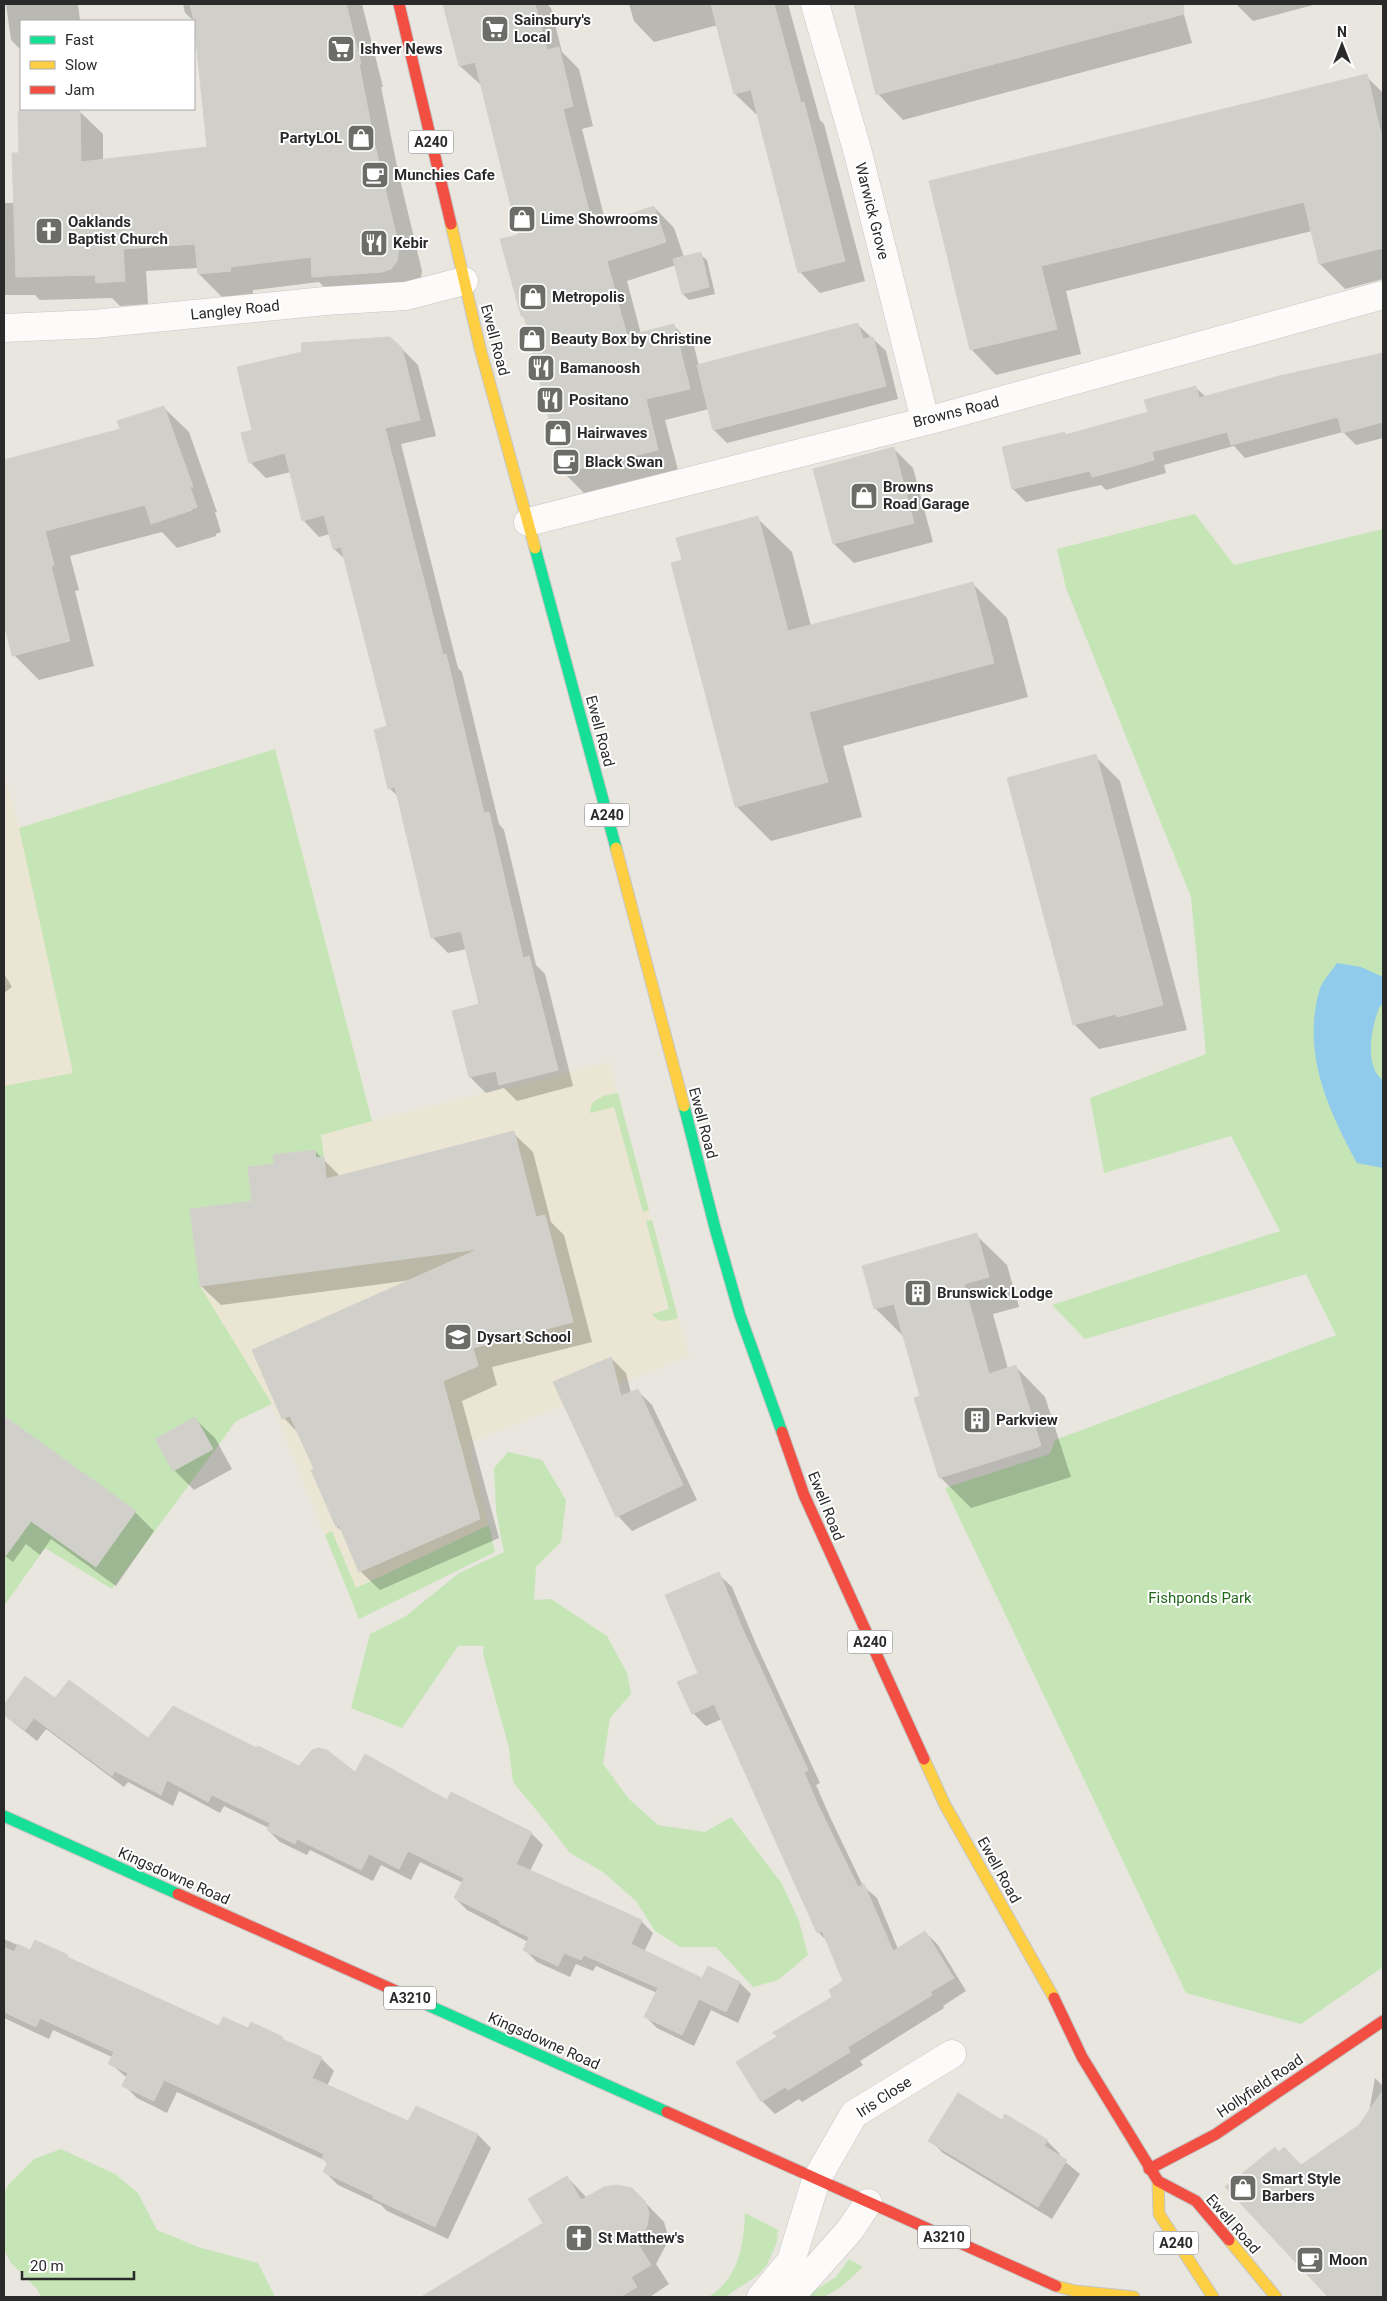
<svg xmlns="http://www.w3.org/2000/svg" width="1387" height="2301" font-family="Roboto,sans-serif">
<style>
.education{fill:#ebe6d3}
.green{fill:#c5e5b7}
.water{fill:#91cbeb}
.shadow{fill:#0003}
.building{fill:#d1cfca;stroke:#d3d1cb}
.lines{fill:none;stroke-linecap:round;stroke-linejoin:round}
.street-casing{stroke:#c5c5c5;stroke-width:29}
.fast-casing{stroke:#c5c5c5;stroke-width:13}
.slow-casing{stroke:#c5c5c5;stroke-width:13}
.jam-casing{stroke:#c5c5c5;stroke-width:13}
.street{stroke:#fcfbfa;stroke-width:28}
.fast{stroke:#16e098;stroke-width:11}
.slow{stroke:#ffcf43;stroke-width:11}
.jam{stroke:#f24e42;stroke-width:11}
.labels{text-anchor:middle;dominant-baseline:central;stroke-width:4;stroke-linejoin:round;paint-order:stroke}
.shield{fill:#fff;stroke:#6a6a6a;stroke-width:1}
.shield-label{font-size:14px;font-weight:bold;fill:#2a2a2a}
.poi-label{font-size:15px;font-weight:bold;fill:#2a2a2a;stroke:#fff;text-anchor:start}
.street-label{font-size:15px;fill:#2a2a2a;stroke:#fff}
.park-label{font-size:15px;fill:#216819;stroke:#fff}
</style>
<rect width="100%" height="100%" fill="#e8e6df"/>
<polygon class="education" points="275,749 372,1121 609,1062 689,1356 469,1443 495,1552 359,1619 272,1404 236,1421 112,1589 45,1548 4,1606 4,773 19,828"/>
<g class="green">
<polygon points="1195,514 1234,565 1383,529 1383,1967 1301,2024 1186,1993 945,1488 1050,1454 1055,1440 1336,1335 1306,1274 1085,1339 1052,1305 1280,1231 1231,1136 1104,1173 1090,1098 1206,1054 1191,897 1066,588 1057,549"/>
<polygon points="275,749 372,1121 321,1135 324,1157 316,1158 315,1150 273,1155 274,1164 248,1167 252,1201 190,1209 200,1286 272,1404 236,1421 112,1589 45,1548 4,1606 4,1086 73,1073 19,828"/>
<polygon points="618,1093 649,1210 643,1212 614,1107 590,1113 592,1103 603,1096"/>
<path d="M652,1220L678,1318C669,1321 658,1324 652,1314L669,1309L646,1221Z"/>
<polygon points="508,1452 542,1460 566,1500 561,1542 536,1567 534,1600 551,1599 607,1636 627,1673 631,1694 610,1718 603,1764 629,1799 658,1825 705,1832 731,1817 782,1884 799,1921 808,1955 778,1980 753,1987 716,1947 680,1947 655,1931 636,1901 603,1872 570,1853 542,1817 513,1782 509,1748 483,1654 484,1646 458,1646 402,1728 351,1708 370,1634 406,1616 459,1573 504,1552 496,1511 494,1468"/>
<polygon points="489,1525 495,1552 359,1619 325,1535 332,1531 356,1588"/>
<polygon points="61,2149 115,2174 138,2193 157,2230 198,2247 258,2263 275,2297 41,2297 37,2289 11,2263 4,2250 4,2195 8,2185 34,2159"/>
<path d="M745,2213L778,2230L777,2242L767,2265L758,2275L725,2297H708C739,2278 743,2248 745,2213Z"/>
<polygon points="849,2259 863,2267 841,2287 824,2297 805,2297 836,2277"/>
</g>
<path class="water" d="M1337,963L1361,967L1383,977V1005L1380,1006C1372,1024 1363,1066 1383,1080V1168L1357,1163C1328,1110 1302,1053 1319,992C1321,982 1331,972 1337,963Z"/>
<g class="shadow">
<polygon points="6,4 78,4 80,21 21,21 21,50 11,40"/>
<polygon points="183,4 362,4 383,87 381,87 398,171 422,271 420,285 337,300 319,282 253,290 253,294 222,297 199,274 198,268 146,271 148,304 120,306 112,298 40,300 35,295 4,295 4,203 15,203 21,154 79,111 103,134 103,161 208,148 194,21 185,13"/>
<polygon points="457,4 547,4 551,8 562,52 579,69 593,126 582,129 606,224 654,207 674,228 684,257 700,254 707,260 715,294 689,300 683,294 676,265 627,281 641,334 674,326 694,346 699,366 858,325 886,351 898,399 727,443 714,430 709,409 665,420 678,470 584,493 563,472 526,319 522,316 519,235 482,86 460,66"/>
<polygon points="629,4 788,4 820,120 824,124 865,281 820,293 800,272 758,113 756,114 735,94 718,25 654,42 634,21"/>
<polygon points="856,4 1181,4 1192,43 903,120 878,94"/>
<polygon points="1236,4 1317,4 1253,21"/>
<polygon points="1366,76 1383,93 1383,279 1345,289 1320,264 1312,231 1066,291 1081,354 996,375 971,349 930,182"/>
<polygon points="402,349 418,365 436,436 401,444 458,668 462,672 499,824 504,830 536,965 545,974 573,1086 517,1101 504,1088 486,1093 470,1077 453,1012 480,1005 467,949 448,953 432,937 399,797 389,788 388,727 346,560 334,549 330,534 319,537 303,520 291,472 266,478 250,462 253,431"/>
<polygon points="1383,355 1383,438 1356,445 1343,432 1245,458 1234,446 1164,465 1166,473 1106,490 1101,485 1026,502 1013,489 1064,434 1067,436 1149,413 1195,387 1206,397"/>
<polygon points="163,407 189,432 217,512 215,512 221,532 216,534 216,536 177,548 162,532 70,556 79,590 75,591 94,666 39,680 14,655 4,618 4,461 121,430"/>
<polygon points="894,449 913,468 933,542 854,563 834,544 815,470"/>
<polygon points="757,518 792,552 811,626 972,583 1007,618 1028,697 843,746 862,817 771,841 736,806 683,561"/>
<polygon points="1095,756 1120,781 1187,1030 1099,1049 1074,1024"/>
<polygon points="4,974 12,987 4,993"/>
<polygon points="513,1133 533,1152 551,1222 564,1235 592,1342 492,1367 497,1385 462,1401 499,1538 380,1590 360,1571 344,1533 337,1527 313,1471 316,1469 300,1435 284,1418 412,1280 221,1305 201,1286 276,1165 315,1151 341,1177"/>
<polygon points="976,1235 1007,1265 1019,1307 993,1314 1008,1369 1015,1366 1045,1397 1071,1477 971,1508 941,1478 916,1398 922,1396 905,1338 876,1309 864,1267"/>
<polygon points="611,1358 626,1373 631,1393 637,1390 652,1405 697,1500 632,1531 618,1516"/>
<polygon points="195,1419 215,1438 232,1469 194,1490 174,1470"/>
<polygon points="8,1421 135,1512 154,1531 116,1586 51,1539 40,1555 26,1544 13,1562 4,1555 4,1428"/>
<polygon points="718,1574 732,1587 756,1644 820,1783 816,1785 830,1817 863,1886 877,1898 898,1949 925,1932 938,1945 966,1991 943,2006 944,2008 860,2061 863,2065 802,2102 799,2099 775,2114 762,2101 778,2037 774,2033 834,1997 845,1982 827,1941 819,1933 722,1719 706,1726 693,1713"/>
<polygon points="25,1678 55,1700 148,1740 257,1750 300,1767 355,1774 448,1802 531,1833 543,1845 530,1871 641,1921 653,1933 644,1952 703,1979 740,1983 751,1994 738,2023 711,2010 694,2046 657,2028 645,2016 657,1993 596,1966 593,1971 576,1964 570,1977 537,1962 525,1950 528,1942 467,1910 455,1898 463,1883 420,1862 411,1880 381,1865 373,1881 310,1850 307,1855 280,1842 268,1830 269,1828 224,1806 220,1813 179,1791 173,1806 128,1782 124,1787 46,1729 37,1741 4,1715 4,1707"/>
<polygon points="4,1939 31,1951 67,1956 71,1960 220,2027 249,2030 252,2024 321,2058 334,2071 327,2086 409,2123 416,2107 478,2135 491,2148 448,2239 387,2211 381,2205 338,2185 325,2172 328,2164 324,2160 177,2092 167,2113 137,2098 124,2085 127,2078 110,2063 112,2057 53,2030 49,2039 4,2018"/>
<polygon points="1375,2078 1383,2086 1383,2297 1330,2297 1227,2187 1280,2153 1301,2166 1359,2126 1369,2112"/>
<polygon points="1003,2122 1047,2141 1060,2154 1058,2156 1080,2174 1052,2219 943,2153 930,2140"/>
<polygon points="567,2177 587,2198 632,2189 664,2222 667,2232 666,2245 656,2264 669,2284 650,2297 429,2297 429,2294 545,2224"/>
</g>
<g class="building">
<polygon points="190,4 346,4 361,64 359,64 375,146 399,247 397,261 391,269 382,272 312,277 311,257 230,267 231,271 198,274 195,244 123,249 125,281 96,283 95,275 16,277 12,153 19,153 18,111 80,110 81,162 207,147 194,21"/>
<polygon points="443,4 535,4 547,50 559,47 573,106 563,109 590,215 595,214 598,225 654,206 666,242 607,261 627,336 674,324 690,389 646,399 658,450 562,473 524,316 521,316 500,239 518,235 475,62 459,66"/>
<polygon points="711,4 774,4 801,103 804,102 845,261 798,273 751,90 734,94"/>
<polygon points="854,4 1183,4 1184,14 876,95"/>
<polygon points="1367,74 1383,142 1383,248 1319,264 1304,202 1041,266 1057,329 970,350 929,181"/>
<polygon points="701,252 709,287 682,294 673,259"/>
<polygon points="858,323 863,339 873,337 886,386 713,430 697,365"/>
<polygon points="390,337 402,348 420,420 385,428 443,655 446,654 484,813 489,812 523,958 529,956 558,1070 499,1085 496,1071 469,1077 452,1011 479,1004 461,931 431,938 395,787 388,789 374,730 387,726 341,547 333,549 324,515 302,521 285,453 249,463 241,433 252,430 237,367 302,352 301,343"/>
<polygon points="1383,353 1383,422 1342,433 1338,417 1231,445 1227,432 1152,452 1154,460 1123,469 1092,477 1090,471 1012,489 1002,447 1065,432 1065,435 1148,412 1144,400 1196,386 1199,398 1279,376"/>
<polygon points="164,406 193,487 190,487 197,507 191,509 192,510 151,524 145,505 45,531 54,565 51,566 70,641 12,656 4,623 4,460 120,429 117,421"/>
<polygon points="894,447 914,523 833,544 813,469"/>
<polygon points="758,516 788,631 973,582 994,663 809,712 828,782 735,807 671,563 682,560 676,538"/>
<polygon points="1096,754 1163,1005 1117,1017 1116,1014 1073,1025 1007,778"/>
<polygon points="514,1131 536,1217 545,1215 573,1322 473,1348 478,1366 443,1381 480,1519 359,1572 339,1525 336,1527 311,1470 314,1469 290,1416 282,1419 252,1350 479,1249 200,1286 190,1209 252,1201 248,1167 274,1164 273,1155 315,1150 316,1158 324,1157 326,1179"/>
<polygon points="977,1233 989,1277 964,1284 989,1374 1016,1365 1041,1446 939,1478 914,1398 920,1396 894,1304 874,1309 862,1266"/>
<polygon points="611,1357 621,1396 638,1389 683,1485 616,1517 553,1382"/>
<polygon points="4,1416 136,1511 96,1567 31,1521 4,1558"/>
<polygon points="195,1417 213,1449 173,1471 155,1439"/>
<polygon points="719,1572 743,1630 808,1770 804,1772 817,1803 858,1887 864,1884 893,1951 925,1931 954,1978 930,1992 932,1995 848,2047 850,2052 788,2090 785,2087 761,2102 736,2062 778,2036 772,2033 832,1997 829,1990 843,1981 822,1931 817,1933 714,1704 692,1714 677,1682 698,1673 665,1595"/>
<polygon points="25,1676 55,1698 69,1680 148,1738 173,1706 257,1748 258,1746 299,1766 312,1750 319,1748 327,1750 355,1772 365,1754 447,1800 451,1792 532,1832 516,1864 642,1920 631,1944 702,1978 708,1966 740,1982 726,2012 699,1999 682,2035 644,2017 658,1988 584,1955 581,1960 564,1953 558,1966 523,1950 529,1937 499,1923 500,1921 454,1898 464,1878 408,1851 399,1869 369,1854 361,1870 297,1839 295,1844 267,1830 270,1823 212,1795 208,1802 167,1780 161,1795 115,1771 112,1776 34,1718 25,1730 4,1715 4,1705"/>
<polygon points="35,1940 68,1955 67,1957 219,2026 223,2017 248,2028 251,2022 283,2037 282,2039 322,2057 312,2078 408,2121 416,2106 478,2134 435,2227 373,2198 374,2196 323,2172 328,2162 322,2159 324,2154 164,2080 154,2101 122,2086 128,2073 108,2064 114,2052 40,2018 36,2027 4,2012 4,1947 14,1952 18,1944 30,1950"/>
<polygon points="1383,2090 1383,2297 1328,2297 1225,2187 1275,2147 1279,2152 1284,2147 1301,2165 1359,2125"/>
<polygon points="958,2093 1002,2120 1005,2114 1048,2140 1044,2146 1067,2160 1038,2207 928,2141"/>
<polygon points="567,2176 581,2200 604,2187 617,2185 632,2188 645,2201 649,2213 647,2226 638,2244 651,2265 631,2277 637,2287 620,2297 421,2297 543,2223 528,2199"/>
</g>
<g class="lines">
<defs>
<g id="street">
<polyline points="815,4 858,153 925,420"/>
<polyline points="4,328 94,324 325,301 406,296 464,281"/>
<polyline points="528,522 938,418 1383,295"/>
<polyline points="761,2297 791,2261 816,2180 854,2114 952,2054"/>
<polyline points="776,2297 799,2287 850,2230 868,2203"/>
</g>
<g id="fast">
<polyline points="535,548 616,848"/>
<polyline points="684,1106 715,1228 740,1315 782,1432"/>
<polyline points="4,1816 178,1894"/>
<polyline points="414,1999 667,2112"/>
</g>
<g id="slow">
<polyline points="451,224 480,348 535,548"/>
<polyline points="616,848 684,1106"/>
<polyline points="924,1759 945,1805 1054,1998"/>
<polyline points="1158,2181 1159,2214 1213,2297"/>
<polyline points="1229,2240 1276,2297"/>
<polyline points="1056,2286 1075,2291 1134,2297"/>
</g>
<g id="jam">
<polyline points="399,4 451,224"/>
<polyline points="782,1432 804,1495 924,1759"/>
<polyline points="178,1894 414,1999"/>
<polyline points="1054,1998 1082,2057 1158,2181 1196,2201 1229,2240"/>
<polyline points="667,2112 1056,2286"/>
<polyline points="1149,2169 1216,2134 1383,2021"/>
</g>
</defs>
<use href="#street" class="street-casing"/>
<use href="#fast" class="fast-casing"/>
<use href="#slow" class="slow-casing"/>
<use href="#jam" class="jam-casing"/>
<use href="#street" class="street"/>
<use href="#fast" class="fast"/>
<use href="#slow" class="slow"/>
<use href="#jam" class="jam"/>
</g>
<defs>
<symbol id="supermarket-square" viewBox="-11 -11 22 22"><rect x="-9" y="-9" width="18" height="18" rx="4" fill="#6c6c69" stroke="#fff"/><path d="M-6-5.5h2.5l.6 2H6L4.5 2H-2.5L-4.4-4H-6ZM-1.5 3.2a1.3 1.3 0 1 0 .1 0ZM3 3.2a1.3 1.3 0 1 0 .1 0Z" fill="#fff"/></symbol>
<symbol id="shop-square" viewBox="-11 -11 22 22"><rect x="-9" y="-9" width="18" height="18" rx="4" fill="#6c6c69" stroke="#fff"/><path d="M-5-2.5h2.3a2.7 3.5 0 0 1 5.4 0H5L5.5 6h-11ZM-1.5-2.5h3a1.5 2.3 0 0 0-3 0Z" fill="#fff"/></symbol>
<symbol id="cafe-square" viewBox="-11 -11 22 22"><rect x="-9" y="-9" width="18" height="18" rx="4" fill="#6c6c69" stroke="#fff"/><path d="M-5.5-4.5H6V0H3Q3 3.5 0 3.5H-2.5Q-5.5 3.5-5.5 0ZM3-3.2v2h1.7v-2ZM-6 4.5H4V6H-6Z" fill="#fff"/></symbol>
<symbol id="church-square" viewBox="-11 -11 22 22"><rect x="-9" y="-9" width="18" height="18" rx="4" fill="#6c6c69" stroke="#fff"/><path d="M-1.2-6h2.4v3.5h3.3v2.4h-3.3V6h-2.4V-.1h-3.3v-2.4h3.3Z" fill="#fff"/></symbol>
<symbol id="restaurant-square" viewBox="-11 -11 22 22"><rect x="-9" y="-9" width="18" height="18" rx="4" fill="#6c6c69" stroke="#fff"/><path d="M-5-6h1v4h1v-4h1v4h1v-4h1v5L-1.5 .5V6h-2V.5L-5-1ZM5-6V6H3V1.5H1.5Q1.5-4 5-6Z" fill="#fff"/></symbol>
<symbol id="building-square" viewBox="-11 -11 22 22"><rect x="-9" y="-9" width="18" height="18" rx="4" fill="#6c6c69" stroke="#fff"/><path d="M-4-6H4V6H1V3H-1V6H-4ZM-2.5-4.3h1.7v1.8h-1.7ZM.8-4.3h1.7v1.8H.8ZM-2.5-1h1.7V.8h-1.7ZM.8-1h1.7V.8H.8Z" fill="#fff"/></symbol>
<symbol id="school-square" viewBox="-11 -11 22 22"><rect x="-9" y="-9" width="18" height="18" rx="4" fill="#6c6c69" stroke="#fff"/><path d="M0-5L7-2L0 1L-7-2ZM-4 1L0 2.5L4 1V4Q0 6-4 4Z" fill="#fff"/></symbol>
</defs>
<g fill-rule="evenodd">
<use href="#supermarket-square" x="479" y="13" width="32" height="32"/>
<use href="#supermarket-square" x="325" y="33" width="32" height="32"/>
<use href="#shop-square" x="345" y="122" width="32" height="32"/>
<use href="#cafe-square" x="359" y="159" width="32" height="32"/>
<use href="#shop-square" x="506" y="203" width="32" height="32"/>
<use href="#church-square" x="33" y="215" width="32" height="32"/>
<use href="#restaurant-square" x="358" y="227" width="32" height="32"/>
<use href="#shop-square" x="517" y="281" width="32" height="32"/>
<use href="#shop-square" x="516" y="323" width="32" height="32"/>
<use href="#restaurant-square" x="525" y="352" width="32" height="32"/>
<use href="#restaurant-square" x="534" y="384" width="32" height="32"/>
<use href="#shop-square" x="542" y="417" width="32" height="32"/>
<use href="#cafe-square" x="550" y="446" width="32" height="32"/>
<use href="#shop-square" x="848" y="480" width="32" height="32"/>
<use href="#building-square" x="902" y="1277" width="32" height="32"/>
<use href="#school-square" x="442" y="1321" width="32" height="32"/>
<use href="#building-square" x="961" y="1404" width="32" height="32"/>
<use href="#shop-square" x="1227" y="2172" width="32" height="32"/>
<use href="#church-square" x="563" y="2222" width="32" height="32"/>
<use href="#cafe-square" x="1294" y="2244" width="32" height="32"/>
</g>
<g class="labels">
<g class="shield">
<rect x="408.5" y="130.5" width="45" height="23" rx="4"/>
<rect x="584.5" y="803.5" width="45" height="23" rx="4"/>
<rect x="847.5" y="1630.5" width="45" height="23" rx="4"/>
<rect x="384" y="1986.5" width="52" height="23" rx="4"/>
<rect x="918" y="2225.5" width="52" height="23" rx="4"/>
<rect x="1153.5" y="2231.5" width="45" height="23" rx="4"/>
</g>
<g class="shield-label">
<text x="431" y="142">A240</text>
<text x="607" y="815">A240</text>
<text x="870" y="1642">A240</text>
<text x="410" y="1998">A3210</text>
<text x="944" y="2237">A3210</text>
<text x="1176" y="2243">A240</text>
</g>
<g class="poi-label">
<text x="514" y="20">Sainsbury's<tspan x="514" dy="17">Local</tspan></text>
<text x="360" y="49">Ishver News</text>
<text x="342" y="138" text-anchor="end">PartyLOL</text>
<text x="394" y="175">Munchies Cafe</text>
<text x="541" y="219">Lime Showrooms</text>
<text x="68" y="222">Oaklands<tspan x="68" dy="17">Baptist Church</tspan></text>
<text x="393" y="243">Kebir</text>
<text x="552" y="297">Metropolis</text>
<text x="551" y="339">Beauty Box by Christine</text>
<text x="560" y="368">Bamanoosh</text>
<text x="569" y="400">Positano</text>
<text x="577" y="433">Hairwaves</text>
<text x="585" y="462">Black Swan</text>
<text x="883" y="487">Browns<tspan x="883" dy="17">Road Garage</tspan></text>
<text x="937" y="1293">Brunswick Lodge</text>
<text x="477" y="1337">Dysart School</text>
<text x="996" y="1420">Parkview</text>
<text x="1262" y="2179">Smart Style<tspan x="1262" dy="17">Barbers</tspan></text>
<text x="598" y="2238">St Matthew's</text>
<text x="1329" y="2260">Moon</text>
</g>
<g class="street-label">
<text transform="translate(872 211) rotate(76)">Warwick Grove</text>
<text transform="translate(235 310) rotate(-6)">Langley Road</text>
<text transform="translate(495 340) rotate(75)">Ewell Road</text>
<text transform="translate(956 412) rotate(-14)">Browns Road</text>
<text transform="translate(600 731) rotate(75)">Ewell Road</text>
<text transform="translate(703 1123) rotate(75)">Ewell Road</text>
<text transform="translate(826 1506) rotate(68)">Ewell Road</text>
<text transform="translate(999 1870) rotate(61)">Ewell Road</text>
<text transform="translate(174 1876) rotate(24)">Kingsdowne Road</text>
<text transform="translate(544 2041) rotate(24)">Kingsdowne Road</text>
<text transform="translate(1260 2086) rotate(-34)">Hollyfield Road</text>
<text transform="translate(884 2097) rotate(-33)">Iris Close</text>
<text transform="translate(1233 2224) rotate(49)">Ewell Road</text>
</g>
<g class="park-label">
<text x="1200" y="1598">Fishponds Park</text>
</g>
</g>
<rect width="1387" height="2301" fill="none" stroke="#2a2a2a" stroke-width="10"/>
<rect x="20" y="20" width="175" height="90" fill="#ffffff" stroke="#aaaaaa"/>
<rect x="30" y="36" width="25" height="8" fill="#16e098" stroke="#aaaaaa"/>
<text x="65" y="45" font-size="15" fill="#2a2a2a">Fast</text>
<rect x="30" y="61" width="25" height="8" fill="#ffcf43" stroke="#aaaaaa"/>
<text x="65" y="70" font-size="15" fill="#2a2a2a">Slow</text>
<rect x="30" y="86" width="25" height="8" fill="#f24e42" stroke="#aaaaaa"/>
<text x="65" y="95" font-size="15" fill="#2a2a2a">Jam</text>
<g transform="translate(1342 45)" stroke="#ffffff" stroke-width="4" paint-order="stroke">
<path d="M0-4L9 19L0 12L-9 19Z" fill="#2a2a2a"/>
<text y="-8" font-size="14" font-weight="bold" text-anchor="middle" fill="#2a2a2a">N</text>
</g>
<path d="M22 2271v8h112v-8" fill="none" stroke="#2a2a2a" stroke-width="2.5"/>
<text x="30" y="2271" font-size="15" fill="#2a2a2a" stroke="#ffffff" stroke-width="4" paint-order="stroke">20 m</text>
</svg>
